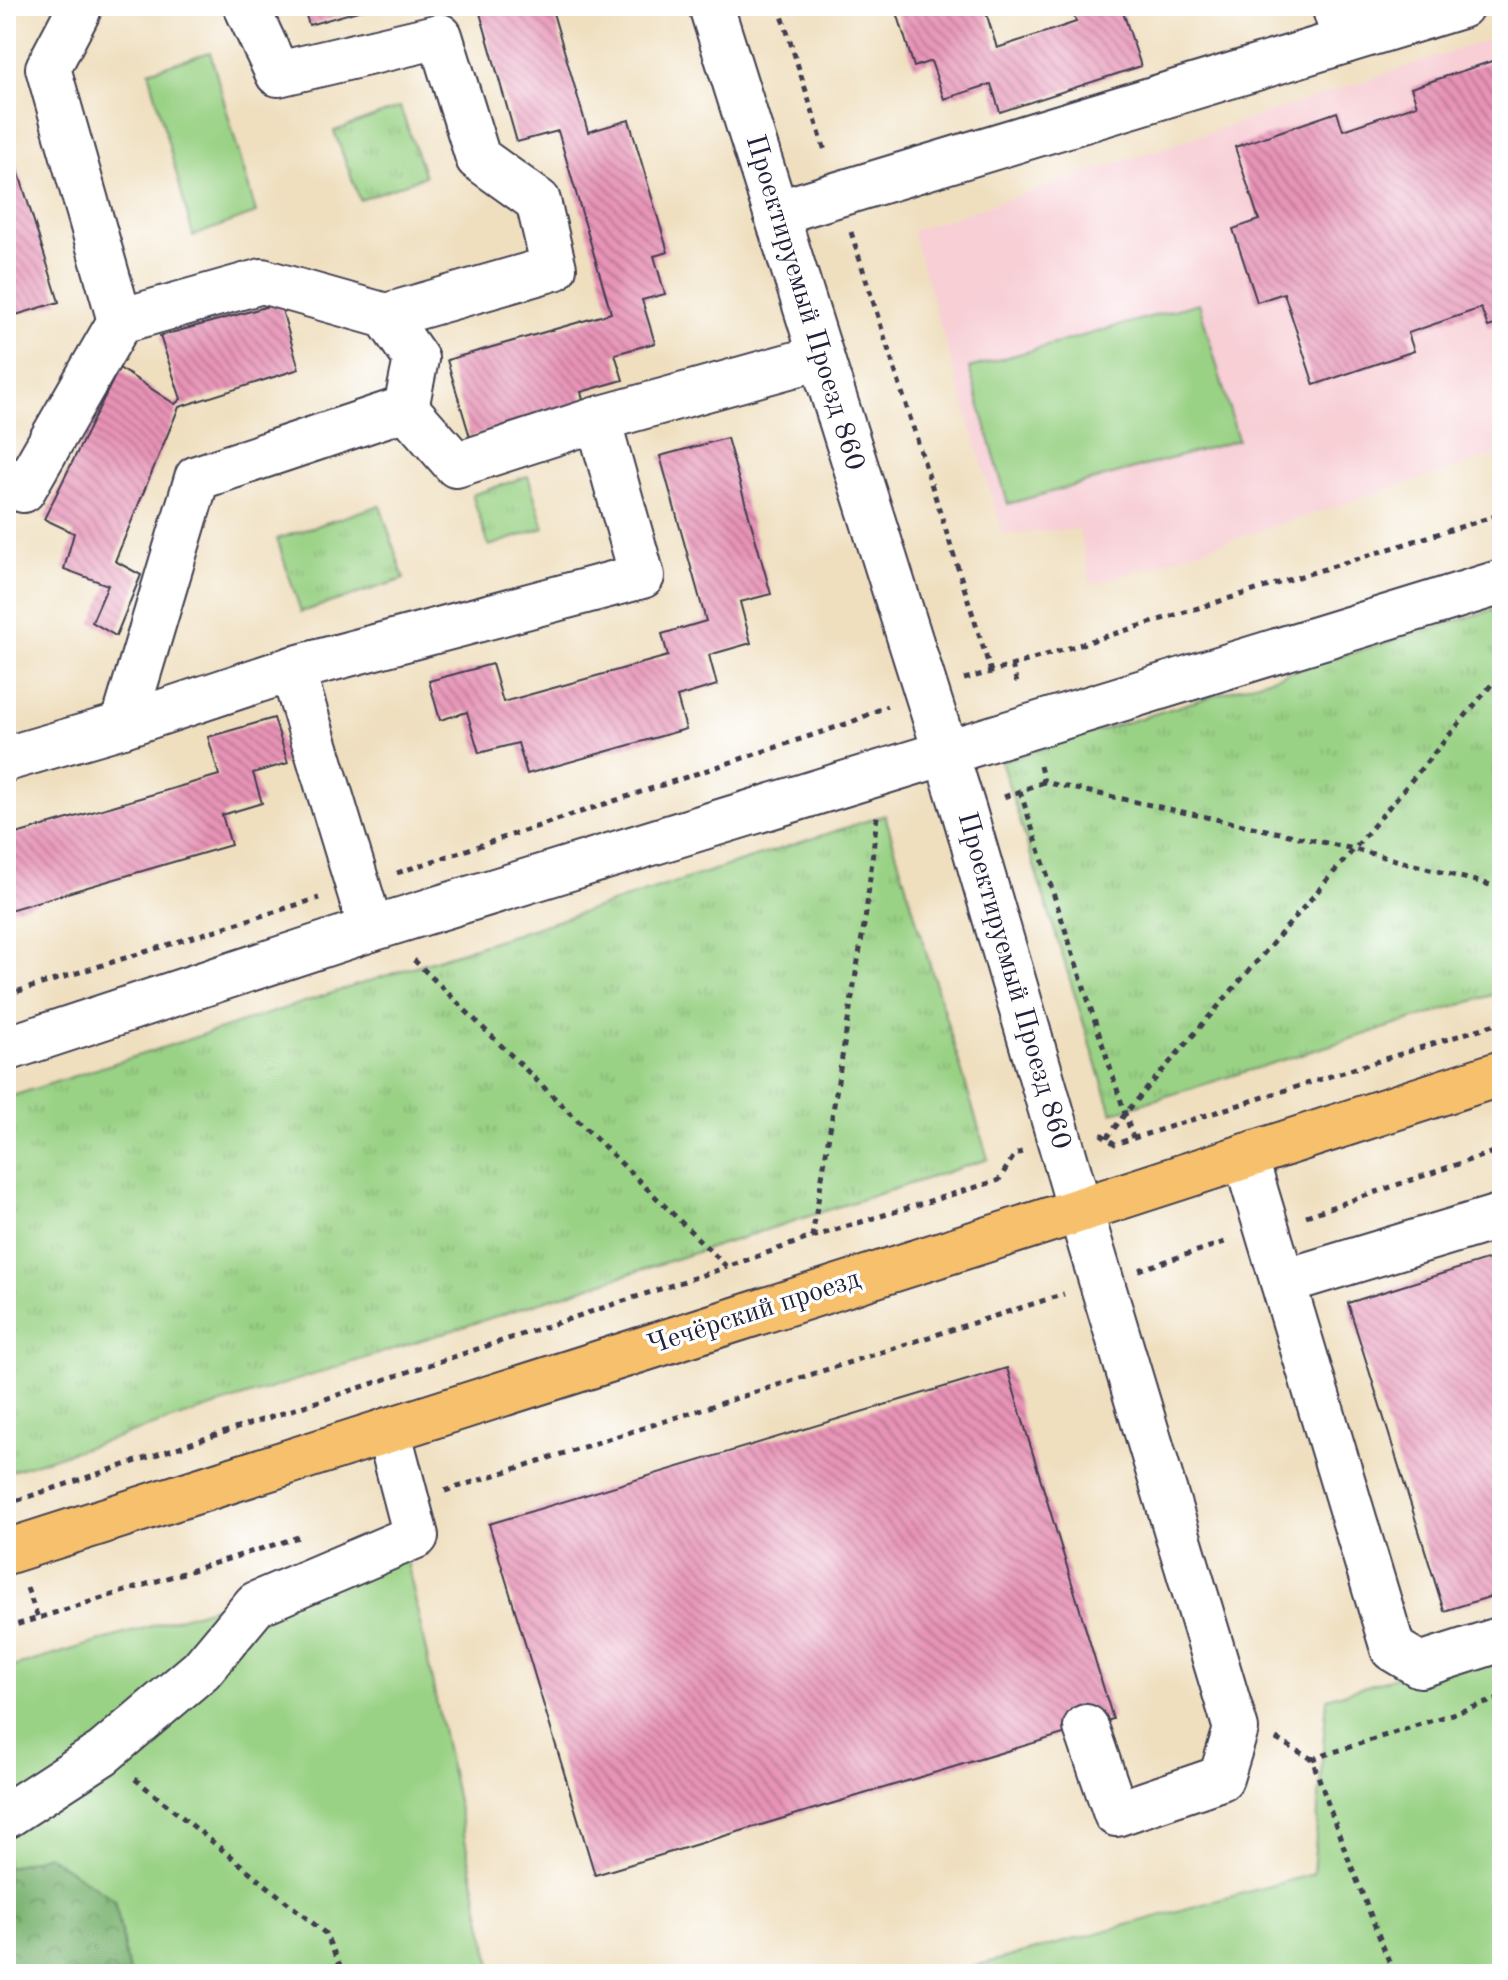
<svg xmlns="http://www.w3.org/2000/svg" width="1508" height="1980" font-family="'Old Standard TT',serif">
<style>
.built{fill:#f7cfd5}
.grass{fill:#9ad285;stroke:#5e7a60;stroke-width:2}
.forest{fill:url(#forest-crowns);stroke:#4e6b56;stroke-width:2}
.park{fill:url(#park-tufts);stroke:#5e7a60;stroke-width:2}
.building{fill:url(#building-back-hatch)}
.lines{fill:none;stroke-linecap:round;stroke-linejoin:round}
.minor-casing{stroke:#413e4f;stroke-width:48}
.major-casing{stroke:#413e4f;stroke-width:48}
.path{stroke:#413e4f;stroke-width:5;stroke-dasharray:6 6;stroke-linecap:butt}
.minor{stroke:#fff;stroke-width:44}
.major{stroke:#f7c06c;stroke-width:44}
.labels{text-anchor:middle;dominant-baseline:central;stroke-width:7;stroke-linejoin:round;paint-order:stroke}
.street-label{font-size:28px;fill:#22223b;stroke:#fff}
</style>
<defs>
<pattern id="forest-crowns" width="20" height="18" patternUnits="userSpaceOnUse" patternTransform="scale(2)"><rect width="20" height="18" fill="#7bb472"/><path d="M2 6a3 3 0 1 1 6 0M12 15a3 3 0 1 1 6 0" fill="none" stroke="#64925f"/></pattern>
<pattern id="park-tufts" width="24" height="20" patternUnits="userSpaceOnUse" patternTransform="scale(2)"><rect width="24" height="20" fill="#9ad285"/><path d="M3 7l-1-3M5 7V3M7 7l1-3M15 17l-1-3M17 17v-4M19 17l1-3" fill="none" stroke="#84b474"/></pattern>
<pattern id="building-back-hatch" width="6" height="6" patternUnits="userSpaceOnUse" patternTransform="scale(2)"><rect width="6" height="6" fill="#e793b6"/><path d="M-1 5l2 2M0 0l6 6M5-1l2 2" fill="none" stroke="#bb7895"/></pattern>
</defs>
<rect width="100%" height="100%" fill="#fff"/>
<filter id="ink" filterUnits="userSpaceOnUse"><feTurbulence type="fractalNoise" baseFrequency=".0125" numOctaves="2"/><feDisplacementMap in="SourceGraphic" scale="16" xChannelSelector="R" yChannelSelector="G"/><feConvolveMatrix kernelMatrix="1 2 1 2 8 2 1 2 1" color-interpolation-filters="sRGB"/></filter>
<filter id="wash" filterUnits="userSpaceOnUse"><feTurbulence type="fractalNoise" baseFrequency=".006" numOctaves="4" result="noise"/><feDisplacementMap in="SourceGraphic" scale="32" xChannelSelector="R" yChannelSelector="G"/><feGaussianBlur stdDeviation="1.8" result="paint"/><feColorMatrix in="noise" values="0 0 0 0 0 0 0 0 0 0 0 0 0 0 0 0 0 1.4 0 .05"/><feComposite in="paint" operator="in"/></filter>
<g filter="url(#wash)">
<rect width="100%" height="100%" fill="#efdfbf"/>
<polygon class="built" points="1502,35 1502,453 1091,585 1079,529 1003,534 912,231"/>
<g class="grass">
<polygon points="210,52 256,213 193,236 149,71"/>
<polygon points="1199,303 1238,440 1008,504 969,368"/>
<polygon points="405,1551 493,1974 129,1974 115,1900 6,1868 6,1669"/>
<polygon points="1502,1644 1502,1974 946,1974 1313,1874 1327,1698"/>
</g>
<polygon class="forest" points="47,1855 115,1900 129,1974 6,1974 6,1868"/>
<g class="park">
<polygon points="400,107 425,176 360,200 334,131"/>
<polygon points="528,476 544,528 489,546 472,495"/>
<polygon points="380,505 404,579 301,612 277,539"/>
<polygon points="1502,607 1502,992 1112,1113 1001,761"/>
<polygon points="885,815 988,1159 6,1473 6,1098"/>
</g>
<g id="blocks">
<g class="building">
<polygon points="303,6 372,6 372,7 309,25"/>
<polygon points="478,6 551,6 588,132 629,120 668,252 654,256 665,294 642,300 655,343 615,354 623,380 581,392 584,404 470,437 447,360 611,313 558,131 517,142"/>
<polygon points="895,6 984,6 997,48 1076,22 1071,6 1121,6 1141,66 1000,112 991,84 944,99 931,61 914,67"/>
<polygon points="1498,59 1502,72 1502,323 1488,327 1481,308 1408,333 1414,351 1314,385 1284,293 1257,302 1233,229 1259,220 1235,147 1337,112 1343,130 1417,105 1411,88"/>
<polygon points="6,132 59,302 6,318"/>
<polygon points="280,303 299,369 179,407 115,561 141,575 116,636 92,622 108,585 64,569 74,533 44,519 119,368 175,404 181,399 160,336"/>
<polygon points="727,438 771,594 740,602 751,643 709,655 717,685 677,697 686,729 527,774 518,743 479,753 467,712 440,720 429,681 492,664 503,702 668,656 662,634 706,621 660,456"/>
<polygon points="274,718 288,763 253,773 262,803 222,815 231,845 6,911 6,837 219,775 208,737"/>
<polygon points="1502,1255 1502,1593 1444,1611 1348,1303"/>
<polygon points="1007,1368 1113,1719 595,1875 489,1524"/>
</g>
</g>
</g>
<g filter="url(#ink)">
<use href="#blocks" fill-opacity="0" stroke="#413e4f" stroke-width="2"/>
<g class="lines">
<defs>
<g id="minor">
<polyline points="246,6 278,74 440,36 478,158 538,201 554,268 386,316"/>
<polyline points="711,6 964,811 1080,1210 1236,1729 1221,1778 1116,1814 1086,1727"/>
<polyline points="1334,6 1345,41"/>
<polyline points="78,11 48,68 120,321"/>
<polyline points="776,213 1461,6"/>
<polyline points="406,408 456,465 598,419"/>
<polyline points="23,490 120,321 262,281 386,316 416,359 406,408 197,478 123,725"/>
<polyline points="292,669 371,929"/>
<polyline points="6,759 123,725 292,669 642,576 598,419 821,357"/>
<polyline points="6,1049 371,929 1502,582"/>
<polyline points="1245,1156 1393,1649 1420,1665 1502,1639"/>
<polyline points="1283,1282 1502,1216"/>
<polyline points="6,1816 103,1753 201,1670 256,1604 416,1536 388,1430"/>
</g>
<polyline id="major" points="6,1552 1080,1210 1502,1073"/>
</defs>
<use href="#minor" class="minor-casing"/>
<use href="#major" class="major-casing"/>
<g class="path">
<polyline points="779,6 826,154"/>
<polyline points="851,232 991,672"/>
<polyline points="1012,665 1018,687"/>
<polyline points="964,679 991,672 1502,514"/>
<polyline points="1040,766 1044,782 1354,849 1502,888"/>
<polyline points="1020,791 1133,1138"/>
<polyline points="1004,797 1044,782"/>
<polyline points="397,873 852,722 887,706"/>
<polyline points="414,960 727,1267 812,1237 866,913 877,816"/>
<polyline points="6,995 319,898"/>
<polyline points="1101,1134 1115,1144 1502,1022"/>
<polyline points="1107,1138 1125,1114 1354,849 1502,672"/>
<polyline points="1306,1216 1502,1149"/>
<polyline points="812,1237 999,1180 1015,1154 1022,1152"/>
<polyline points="1139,1270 1228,1241"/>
<polyline points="445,1491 1064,1294"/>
<polyline points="6,1504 727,1267"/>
<polyline points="27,1588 38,1618"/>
<polyline points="6,1628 302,1536"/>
<polyline points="1276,1739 1312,1759 1341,1840 1394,1974"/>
<polyline points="1312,1759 1502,1698"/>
<polyline points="135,1779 325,1933 344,1974"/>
</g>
<use href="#minor" class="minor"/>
<use href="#major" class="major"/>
</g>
</g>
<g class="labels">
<g class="street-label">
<text transform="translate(804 303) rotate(73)">Проектируемый Проезд 860</text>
<text transform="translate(1013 981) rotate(74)">Проектируемый Проезд 860</text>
<text transform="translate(754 1313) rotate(-18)">Чечёрский проезд</text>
</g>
</g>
<rect width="1508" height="1980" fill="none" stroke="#fff" stroke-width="32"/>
</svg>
